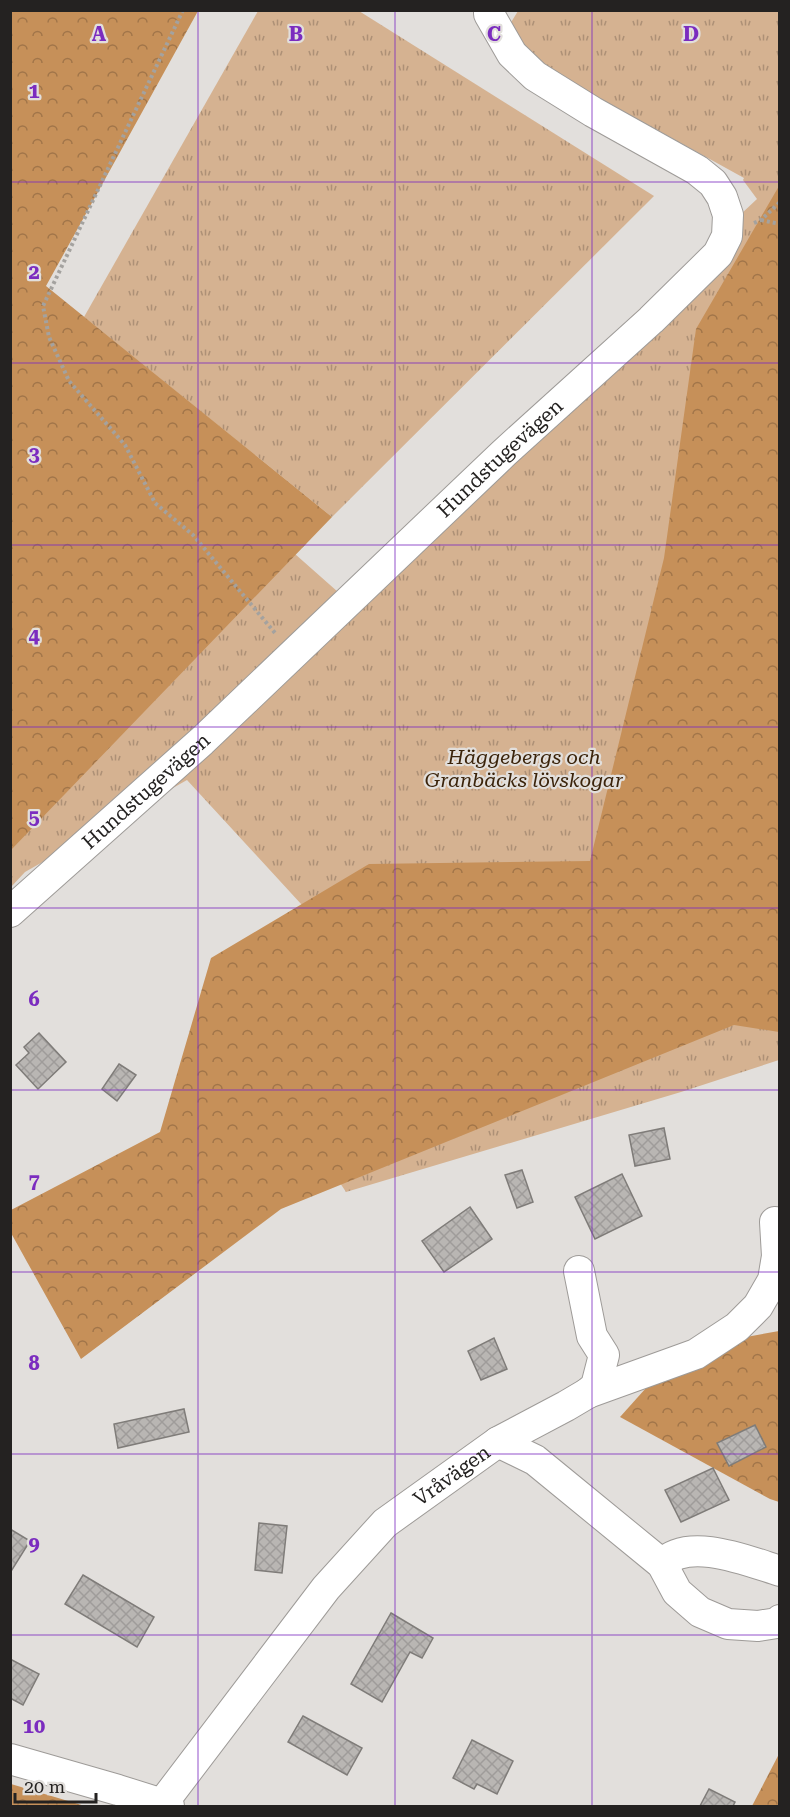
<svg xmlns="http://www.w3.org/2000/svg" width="790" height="1817" font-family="'Roboto Serif',serif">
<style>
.grass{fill:url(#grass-tufts)}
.forest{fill:url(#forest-crowns)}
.building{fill:url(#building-cross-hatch);stroke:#7f7c79;stroke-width:1.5}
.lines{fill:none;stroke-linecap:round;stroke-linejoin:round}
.minor-casing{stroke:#9e9b98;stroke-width:32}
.path{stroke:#a4a29f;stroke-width:4;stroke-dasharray:3 3;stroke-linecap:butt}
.minor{stroke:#fff;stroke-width:30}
.grid{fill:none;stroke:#7b2cbf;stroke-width:1.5;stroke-opacity:0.55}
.labels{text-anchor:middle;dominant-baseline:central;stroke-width:4.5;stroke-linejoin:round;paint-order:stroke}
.street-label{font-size:20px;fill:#242221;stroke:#e2dfdc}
.park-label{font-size:20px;font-style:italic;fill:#3b240b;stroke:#e2dfdc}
.grid-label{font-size:20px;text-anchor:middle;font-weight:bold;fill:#7b2cbf;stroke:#e2dfdc;stroke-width:4.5;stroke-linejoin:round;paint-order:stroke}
</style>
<defs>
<pattern id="grass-tufts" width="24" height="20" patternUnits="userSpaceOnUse" patternTransform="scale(1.5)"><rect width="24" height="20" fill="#d5b291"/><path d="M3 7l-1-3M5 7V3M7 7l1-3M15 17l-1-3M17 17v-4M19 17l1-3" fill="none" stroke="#ad9076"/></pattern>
<pattern id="forest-crowns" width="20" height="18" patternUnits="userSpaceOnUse" patternTransform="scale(1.5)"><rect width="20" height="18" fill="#c69059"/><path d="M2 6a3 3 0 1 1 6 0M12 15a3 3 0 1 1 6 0" fill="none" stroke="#a17549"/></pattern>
<pattern id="building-cross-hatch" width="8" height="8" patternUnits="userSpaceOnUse" patternTransform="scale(1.5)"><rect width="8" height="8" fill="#b9b6b3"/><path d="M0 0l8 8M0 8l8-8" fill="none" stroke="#9f9c9a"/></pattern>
</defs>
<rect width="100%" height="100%" fill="#e2dfdc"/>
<g class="grass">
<polygon points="258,11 359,11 654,196 332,517 84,317"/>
<polygon points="518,11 779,11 779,1060 681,1092 346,1192 234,1023 324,929 187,780 25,872 11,887 10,324 95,377 338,592 757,199 743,180 744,178 592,94 502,37"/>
</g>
<g class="forest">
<polygon points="11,10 198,11 46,286 332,517 11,850"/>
<polygon points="779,186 779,1032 734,1025 281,1209 81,1359 11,1233 11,1210 160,1132 211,958 369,864 590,861 664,558 696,329"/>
<polygon points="779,1331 779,1502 770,1499 620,1417 681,1349"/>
<polygon points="779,1754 779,1806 752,1806"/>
<polygon points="11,1784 85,1806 11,1806"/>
</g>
<g class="building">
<polygon points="39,1033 66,1062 38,1089 16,1065 29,1053 24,1047"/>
<polygon points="119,1064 136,1075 117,1101 102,1089"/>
<polygon points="664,1128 670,1159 635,1166 629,1135"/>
<polygon points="522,1170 533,1202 517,1208 505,1175"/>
<polygon points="622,1174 642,1216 595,1239 575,1197"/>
<polygon points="470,1207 492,1239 444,1272 422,1241"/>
<polygon points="494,1338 507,1369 481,1380 468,1351"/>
<polygon points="184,1409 189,1432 118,1448 114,1424"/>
<polygon points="755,1425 766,1447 729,1466 717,1443"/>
<polygon points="713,1468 729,1500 681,1522 665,1490"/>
<polygon points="259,1523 287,1526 282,1573 255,1570"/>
<polygon points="10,1529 30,1541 10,1573"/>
<polygon points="83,1575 154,1617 137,1647 65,1604"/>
<polygon points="391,1613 433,1638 422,1658 410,1652 382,1702 351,1684"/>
<polygon points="10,1659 39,1674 23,1705 10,1698"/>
<polygon points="303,1716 362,1748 347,1775 288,1742"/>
<polygon points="472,1740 513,1761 497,1794 477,1784 474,1789 453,1778"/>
<polygon points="709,1789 735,1802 733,1806 700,1806"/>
</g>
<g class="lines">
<defs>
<g id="minor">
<path id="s1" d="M10,912L202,741L504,453L651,320L718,254L727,236L728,215L722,197L713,183L697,170L593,112L535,76L512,54L489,14V10"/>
<polyline points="579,1271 592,1336 604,1355 596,1386 588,1393"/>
<polyline points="498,1442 535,1460 662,1564 677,1592 700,1612 728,1624 758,1626 777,1623 780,1620"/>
<path d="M662,1564C688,1536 748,1561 780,1571"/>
<polyline points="10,1759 118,1790 169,1806"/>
<path id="s2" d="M162,1804L326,1588L385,1523L498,1442L566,1406L588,1393L696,1354L737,1327L758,1306L773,1280L777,1256L775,1222"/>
</g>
</defs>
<use href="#minor" class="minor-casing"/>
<g class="path">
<polyline points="183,10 43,306 49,337 69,381 125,445 155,503 193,535 275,633"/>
<polyline points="761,220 780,224"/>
<polyline points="754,223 761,220 780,202"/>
</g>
<use href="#minor" class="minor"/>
</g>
<path class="grid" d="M198,10V1806M395,10V1806M592,10V1806M10,182H780M10,363H780M10,545H780M10,727H780M10,908H780M10,1090H780M10,1272H780M10,1454H780M10,1635H780"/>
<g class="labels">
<g class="street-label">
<text stroke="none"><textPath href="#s1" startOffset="668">Hundstugevägen</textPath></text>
<text stroke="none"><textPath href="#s1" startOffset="182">Hundstugevägen</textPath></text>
<text stroke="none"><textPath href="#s2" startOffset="441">Vråvägen</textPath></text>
</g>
<g class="park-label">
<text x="524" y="757">Häggebergs och<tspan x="524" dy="23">Granbäcks lövskogar</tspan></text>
</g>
</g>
<g class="grid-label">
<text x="99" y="41">A</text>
<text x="296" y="41">B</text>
<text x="494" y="41">C</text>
<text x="691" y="41">D</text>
<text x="34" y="98">1</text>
<text x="34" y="279">2</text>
<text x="34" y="461">3</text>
<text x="34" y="643">4</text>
<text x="34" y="824">5</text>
<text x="34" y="1006">6</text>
<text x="34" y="1188">7</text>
<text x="34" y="1370">8</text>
<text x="34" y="1551">9</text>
<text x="34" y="1733">10</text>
</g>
<rect width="790" height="1817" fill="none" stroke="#242221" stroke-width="24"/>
<path d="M15 1793v9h81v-9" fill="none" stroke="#242221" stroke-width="3"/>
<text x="24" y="1793" font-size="18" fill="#242221" stroke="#e2dfdc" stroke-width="4.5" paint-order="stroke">20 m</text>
</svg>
